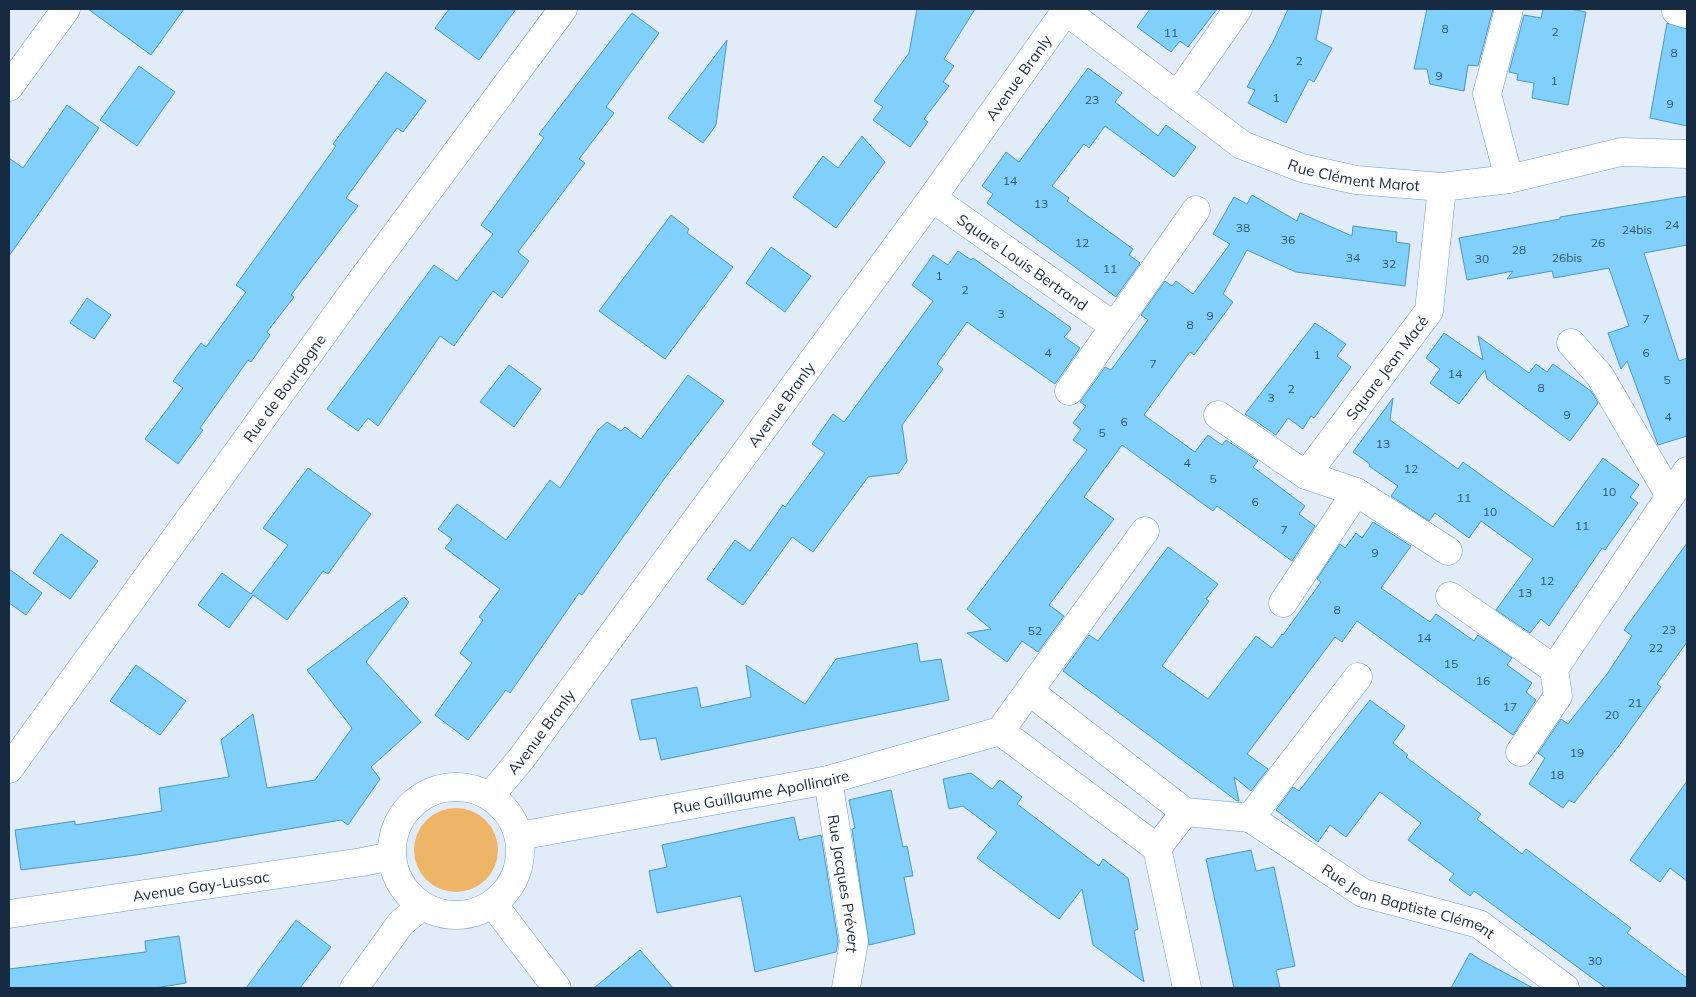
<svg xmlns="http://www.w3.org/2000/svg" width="1696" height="997" font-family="Mulish,sans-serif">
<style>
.green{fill:#eeb467}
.building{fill:#81d0fb;stroke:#4898c1}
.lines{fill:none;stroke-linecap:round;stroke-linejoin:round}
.minor-casing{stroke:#6b9cd4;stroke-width:29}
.minor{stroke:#fff;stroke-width:28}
.labels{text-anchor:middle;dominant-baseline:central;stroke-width:5;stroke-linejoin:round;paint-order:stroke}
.number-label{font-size:12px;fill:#315470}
.street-label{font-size:15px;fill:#162a41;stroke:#fff}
</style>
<rect width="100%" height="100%" fill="#e2ecf8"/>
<circle class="green" cx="456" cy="850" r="42"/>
<g class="building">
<polygon points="88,9 184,9 151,55"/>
<polygon points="449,9 516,9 479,60 435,28"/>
<polygon points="917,9 975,9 944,59 954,66 943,82 949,86 924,119 928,122 910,147 873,120 883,107 874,101 909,53"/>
<polygon points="1150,9 1217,9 1188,47 1180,41 1171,52 1137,27"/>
<polygon points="1288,9 1322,9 1316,40 1332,48 1314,82 1309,79 1286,123 1248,103 1255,90 1247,87 1273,42"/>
<polygon points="1427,9 1493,9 1478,66 1468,65 1464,91 1430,84 1427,69 1414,69"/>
<polygon points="1543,9 1570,9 1586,12 1568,105 1532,98 1534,83 1517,80 1518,74 1509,72 1524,15 1541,18"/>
<polygon points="632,13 659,33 606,107 614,113 579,159 585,163 518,252 529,261 502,298 493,291 454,346 440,336 378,426 368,418 358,431 327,409 434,265 457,281 493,234 481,225 544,138 539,134"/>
<polygon points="1667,23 1687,29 1687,126 1650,118"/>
<polygon points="727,40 716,125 703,143 668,118"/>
<polygon points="139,66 175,92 137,146 100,120"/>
<polygon points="1088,68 1122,93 1115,102 1158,136 1166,125 1196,147 1174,177 1105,126 1089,148 1084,144 1052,186 1069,198 1067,201 1133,249 1129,255 1140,263 1116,297 987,203 993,194 982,186 1006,152 1019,162"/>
<polygon points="386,72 426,101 403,132 397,128 346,198 358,206 291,295 294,297 267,332 270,335 251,362 248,360 200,428 203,430 178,464 145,439 183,388 173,381 201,343 206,347 246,292 236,285 336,146 333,144"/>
<polygon points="67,105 99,128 9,256 9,158 23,168"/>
<polygon points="862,136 885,162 836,228 793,197 823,156 838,168"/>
<polygon points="1252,195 1297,221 1300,213 1352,236 1353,226 1397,232 1396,242 1410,244 1405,286 1296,272 1247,250 1223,294 1233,302 1194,355 1190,352 1144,415 1195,452 1208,435 1222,445 1226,440 1258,461 1253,467 1305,506 1299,514 1315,526 1292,561 1217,506 1213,511 1122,445 1084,497 1114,519 1049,605 1064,616 1038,652 1022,641 1007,662 967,633 991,629 967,609 1087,450 1073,440 1081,429 1073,423 1086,406 1080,402 1105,367 1111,370 1148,320 1141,315 1165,281 1172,286 1176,281 1193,294 1230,244 1213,234 1234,197 1247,204"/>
<polygon points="1687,196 1687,245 1644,253 1679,361 1687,358 1687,436 1658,445 1627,361 1621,369 1608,333 1629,326 1609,268 1554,278 1552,271 1507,279 1513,271 1467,280 1459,238 1560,219 1560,217"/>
<polygon points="671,215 689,229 687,233 733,267 665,359 599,311"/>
<polygon points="771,247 811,276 785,312 746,283"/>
<polygon points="958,251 971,260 973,258 1070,327 1071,329 1064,337 1080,348 1055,384 967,322 937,364 943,369 902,425 907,461 899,473 868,477 813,552 792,537 743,605 707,579 735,540 750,551 783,505 785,507 825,453 812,444 833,414 844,422 933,301 912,285 933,255 948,265"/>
<polygon points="87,298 111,315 94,339 70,323"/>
<polygon points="1315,323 1346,344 1337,356 1351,367 1314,418 1311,416 1303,429 1288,418 1276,435 1245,414"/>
<polygon points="1444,333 1483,360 1478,336 1529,373 1536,364 1547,372 1553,364 1591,391 1598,403 1570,441 1487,379 1485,370 1459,404 1430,383 1440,369 1426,358"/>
<polygon points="509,365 541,389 514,427 480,402"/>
<polygon points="688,375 724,401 667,475 582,595 579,593 510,693 506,690 468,740 435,715 472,663 460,653 483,620 479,617 500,589 445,548 452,539 438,529 457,504 506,540 550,480 560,488 598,430 607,422 621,431 625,427 641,439"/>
<polygon points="1393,398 1390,420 1458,469 1463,462 1553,527 1603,458 1639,485 1630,497 1638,503 1605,550 1602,548 1549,626 1541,619 1530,633 1496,610 1533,559 1481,521 1469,538 1435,513 1429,521 1391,496 1398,486 1369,466 1370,464 1353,452"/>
<polygon points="308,468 371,514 328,574 323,571 287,620 253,595 229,628 198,605 222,573 251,594 288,545 263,528"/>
<polygon points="1373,522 1411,546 1381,588 1430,622 1436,614 1474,641 1478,635 1512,658 1507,665 1532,683 1526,692 1536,700 1513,735 1357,621 1342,642 1335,637 1247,754 1268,769 1251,791 1234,777 1239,801 1237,801 1063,671 1089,635 1098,641 1168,547 1218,584 1206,599 1209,601 1162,666 1208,699 1256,636 1272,648 1282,634 1283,635 1321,582 1317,579 1340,544 1345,548 1356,533 1362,538"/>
<polygon points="61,534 98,561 70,599 33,573"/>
<polygon points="1687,543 1687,642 1657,684 1661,687 1618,747 1574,803 1569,800 1563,808 1529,784 1545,758 1538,753 1561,719 1568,724 1607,674 1632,636 1624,630"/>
<polygon points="9,569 42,593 26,615 9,603"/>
<polygon points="404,597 409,602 366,662 421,722 371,767 380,779 348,825 341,820 136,855 21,870 15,830 75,821 75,825 162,811 159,788 229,777 221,740 253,714 267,788 315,780 352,728 307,670"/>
<polygon points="917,643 920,662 941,659 949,700 661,760 656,738 640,740 631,700 697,687 701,708 751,697 746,665 805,704 836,659"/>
<polygon points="136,665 186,701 160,735 110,701"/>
<polygon points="1370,700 1405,726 1393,743 1408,755 1406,757 1481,814 1477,819 1499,836 1522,854 1526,849 1631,928 1627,933 1687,978 1687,988 1606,988 1474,891 1470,896 1449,880 1454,874 1408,840 1421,823 1380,792 1346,837 1330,825 1318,842 1276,810 1293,787 1299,791"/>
<polygon points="971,773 992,789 1000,780 1022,797 1017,804 1099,866 1103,859 1128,878 1138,929 1134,931 1144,982 1093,945 1082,889 1059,919 977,858 997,832 963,806 949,809 943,779"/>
<polygon points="1687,781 1687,881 1670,868 1660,882 1630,860"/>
<polygon points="891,790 903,847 907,846 913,876 904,877 915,934 869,945 852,829 855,828 849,800"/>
<polygon points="794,817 799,840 821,835 838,941 836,952 755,972 741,896 657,913 649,871 667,867 662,845"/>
<polygon points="1251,850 1256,871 1274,867 1295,966 1276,970 1280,988 1234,988 1206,859"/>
<polygon points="296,920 331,947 300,988 246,988"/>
<polygon points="179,936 186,983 155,988 9,988 9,969 146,952 145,941"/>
<polygon points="640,950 673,988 594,988"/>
<polygon points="1470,953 1481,960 1533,988 1451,988"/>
</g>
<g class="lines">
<defs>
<g id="minor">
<path id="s1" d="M1066,11L1242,145L1302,168L1356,180L1442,187L1509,179L1621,152L1687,154"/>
<polyline points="1676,11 1687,14"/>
<polyline points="9,87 66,9"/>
<polyline points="1177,96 1238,9"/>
<polyline points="1509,179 1487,94 1509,9"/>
<path id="s2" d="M932,198L1114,326"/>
<polyline points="1571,343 1600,376 1670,496"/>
<polyline points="1069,391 1196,210"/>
<path id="s3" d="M1218,415L1306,475L1429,311L1442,187"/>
<polyline points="1306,475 1356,492"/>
<polyline points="1450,596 1554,669"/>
<polyline points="1283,603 1356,492 1448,551"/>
<polyline points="1029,691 1145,531"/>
<polyline points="1520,752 1558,696 1554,669 1687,471"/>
<path id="s4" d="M9,769L359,284L563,9"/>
<path id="s5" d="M828,780L854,941L846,988"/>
<circle cx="456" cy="851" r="64"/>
<path id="s6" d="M490,796L521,759L932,198L1067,9"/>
<polyline points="1185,812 1250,818 1358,677"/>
<path id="s7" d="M1250,818L1363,893L1479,924L1565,988"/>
<path id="s8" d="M519,836L828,780L1000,731"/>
<polyline points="1157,848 1185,812 1029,691 1000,731 1157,848 1187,988"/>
<polyline points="493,904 557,988"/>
<path id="s9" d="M9,914L362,862L392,856"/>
<polyline points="354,988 401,923 422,906"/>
</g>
</defs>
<use href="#minor" class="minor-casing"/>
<use href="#minor" class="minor"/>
</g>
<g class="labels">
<g class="number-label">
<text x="1445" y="28">8</text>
<text x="1555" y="31">2</text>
<text x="1171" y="32">11</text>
<text x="1674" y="52">8</text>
<text x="1299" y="60">2</text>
<text x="1439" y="75">9</text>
<text x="1554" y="80">1</text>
<text x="1276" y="97">1</text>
<text x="1092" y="99">23</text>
<text x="1670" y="103">9</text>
<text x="1010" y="180">14</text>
<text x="1041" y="203">13</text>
<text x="1672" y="224">24</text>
<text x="1243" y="227">38</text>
<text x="1637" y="229">24bis</text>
<text x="1288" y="239">36</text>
<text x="1082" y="242">12</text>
<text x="1598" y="242">26</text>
<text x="1519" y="249">28</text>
<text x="1353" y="257">34</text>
<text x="1567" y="257">26bis</text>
<text x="1482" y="258">30</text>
<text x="1389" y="263">32</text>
<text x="1110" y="268">11</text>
<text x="939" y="275">1</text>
<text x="965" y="289">2</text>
<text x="1001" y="313">3</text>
<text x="1210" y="315">9</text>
<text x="1646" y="318">7</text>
<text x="1190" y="324">8</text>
<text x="1048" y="352">4</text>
<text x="1646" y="352">6</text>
<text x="1317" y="354">1</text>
<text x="1153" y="363">7</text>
<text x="1455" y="373">14</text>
<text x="1667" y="379">5</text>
<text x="1541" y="387">8</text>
<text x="1291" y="388">2</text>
<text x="1271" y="397">3</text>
<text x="1567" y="414">9</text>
<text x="1668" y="416">4</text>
<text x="1124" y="421">6</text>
<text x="1102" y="432">5</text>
<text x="1383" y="443">13</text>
<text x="1187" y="462">4</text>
<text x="1411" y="468">12</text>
<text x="1213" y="478">5</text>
<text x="1609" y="491">10</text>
<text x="1464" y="497">11</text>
<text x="1255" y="501">6</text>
<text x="1490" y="511">10</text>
<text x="1582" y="525">11</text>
<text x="1284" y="529">7</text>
<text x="1375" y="552">9</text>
<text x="1547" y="580">12</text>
<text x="1525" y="592">13</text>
<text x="1337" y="609">8</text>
<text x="1669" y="629">23</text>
<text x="1035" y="630">52</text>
<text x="1424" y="637">14</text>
<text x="1656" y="647">22</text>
<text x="1451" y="663">15</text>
<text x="1483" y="680">16</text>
<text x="1635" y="702">21</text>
<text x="1510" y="706">17</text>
<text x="1612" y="714">20</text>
<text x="1577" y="752">19</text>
<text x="1557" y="774">18</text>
<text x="1595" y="960">30</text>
</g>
<g class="street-label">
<text stroke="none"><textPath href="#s6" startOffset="892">Avenue Branly</textPath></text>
<text stroke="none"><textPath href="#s1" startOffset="338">Rue Clément Marot</textPath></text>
<text stroke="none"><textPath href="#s2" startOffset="111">Square Louis Bertrand</textPath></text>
<text stroke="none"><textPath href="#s3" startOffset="241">Square Jean Macé</textPath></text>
<text stroke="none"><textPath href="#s4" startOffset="470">Rue de Bourgogne</textPath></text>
<text stroke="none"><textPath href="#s6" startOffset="488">Avenue Branly</textPath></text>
<text stroke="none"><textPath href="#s6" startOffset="82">Avenue Branly</textPath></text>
<text stroke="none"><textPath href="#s8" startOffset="246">Rue Guillaume Apollinaire</textPath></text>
<text stroke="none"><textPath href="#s5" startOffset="105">Rue Jacques Prévert</textPath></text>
<text stroke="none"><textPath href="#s9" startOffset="194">Avenue Gay-Lussac</textPath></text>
<text stroke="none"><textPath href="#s7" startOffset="181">Rue Jean Baptiste Clément</textPath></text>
</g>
</g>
<rect width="1696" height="997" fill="none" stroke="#162a41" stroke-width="20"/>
</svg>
